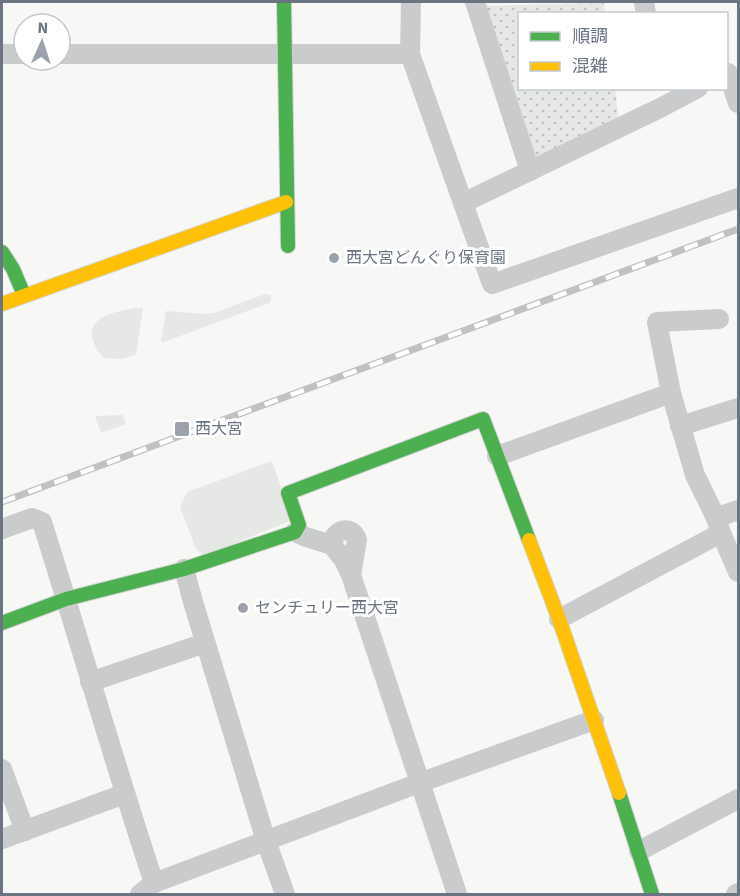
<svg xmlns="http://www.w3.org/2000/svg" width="740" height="896" font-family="'Source Sans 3','Noto Sans JP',sans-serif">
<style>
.grass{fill:#e5e8e4}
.park{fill:url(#park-dots)}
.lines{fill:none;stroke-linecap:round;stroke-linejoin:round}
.fast-casing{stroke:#d4d5d5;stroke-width:16}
.slow-casing{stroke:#d4d5d5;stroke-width:16}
.street{stroke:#cacbcc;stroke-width:20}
.fast{stroke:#4caf50;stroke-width:14}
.slow{stroke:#ffc107;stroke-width:14}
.rail-casing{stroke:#c1c1c2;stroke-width:7}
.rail{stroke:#fff;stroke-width:4.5;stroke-dasharray:14;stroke-linecap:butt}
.poi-dot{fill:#9ca2ab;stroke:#fff;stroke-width:2}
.labels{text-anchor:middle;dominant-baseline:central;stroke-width:6;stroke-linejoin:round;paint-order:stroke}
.poi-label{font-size:16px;fill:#6b7582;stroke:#fff;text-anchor:start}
</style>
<defs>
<pattern id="park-dots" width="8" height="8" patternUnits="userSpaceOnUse" patternTransform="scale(1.5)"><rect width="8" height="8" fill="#e5e8e4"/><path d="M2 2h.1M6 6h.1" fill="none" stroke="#bec1be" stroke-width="1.8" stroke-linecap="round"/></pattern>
</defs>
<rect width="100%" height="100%" fill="#f7f7f6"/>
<g class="grass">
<polygon points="265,294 271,295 271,301 269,303 164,342 161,342 166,311 204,314 214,313"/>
<path d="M135,308H143L136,354L123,359L104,358C98,353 94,345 92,337C89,314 119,312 135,308Z"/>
<polygon points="123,415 126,424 101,433 95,416"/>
<polygon points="272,461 292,520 204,556 196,549 180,507 187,492"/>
</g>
<polygon class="park" points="604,3 605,13 520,14 520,88 615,89 619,121 537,157 528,156 482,6"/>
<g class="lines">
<defs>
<g id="fast">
<polyline points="284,2 288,246"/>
<polyline points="2,252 13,269 24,295"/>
<polyline points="2,623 66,599 184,569 295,532 299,525 288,493 483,419 529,540"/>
<polyline points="619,793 652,894"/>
</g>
<g id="slow">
<polyline points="2,304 286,202"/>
<polyline points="529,540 559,619 619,793"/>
</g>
</defs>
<use href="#fast" class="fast-casing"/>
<use href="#slow" class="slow-casing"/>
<g class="street">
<polyline points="475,2 530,171"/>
<polyline points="644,2 646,14"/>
<polyline points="2,54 24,54"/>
<polyline points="60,54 410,54 411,2"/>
<polyline points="410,54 463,203 660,108 698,88"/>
<polyline points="728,73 738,103"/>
<polyline points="463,203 492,284 738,198"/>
<polyline points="719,319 657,322 671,393 695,475 716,518 721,533 738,572"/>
<polyline points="680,426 738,408"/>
<polyline points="497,456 671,393"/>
<polyline points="716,518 738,510"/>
<path d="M2,529L32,518L42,522C80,642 114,763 154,883"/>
<polyline points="295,532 306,537 332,545"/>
<polyline points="184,569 194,605 266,841 285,894"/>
<path d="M351,575L357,540C352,524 333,529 332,545L344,560L351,575L457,894"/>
<polyline points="559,619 721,533"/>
<polyline points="90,682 205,643"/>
<polyline points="2,769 25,831"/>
<polyline points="2,839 124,794"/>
<polyline points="639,851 738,799"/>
<polyline points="140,894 154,883 419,783 594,720"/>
<polyline points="736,894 738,893"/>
</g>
<use href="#fast" class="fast"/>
<use href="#slow" class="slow"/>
<defs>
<polyline id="rail" points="2,502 738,229"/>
</defs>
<use href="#rail" class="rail-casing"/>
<use href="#rail" class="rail"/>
</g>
<g class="poi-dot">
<circle cx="334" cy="258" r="6"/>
<rect x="174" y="421" width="16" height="16" rx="3"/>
<circle cx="243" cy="608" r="6"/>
</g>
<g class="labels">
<g class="poi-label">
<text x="346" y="258">西大宮どんぐり保育園</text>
<text x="195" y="429">西大宮</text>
<text x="255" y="608">センチュリー西大宮</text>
</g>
</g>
<rect width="740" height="896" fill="none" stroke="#6b7582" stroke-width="6"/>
<rect x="518" y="12" width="210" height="78" fill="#ffffff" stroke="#c4c8cd" stroke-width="1.5"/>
<rect x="530" y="32" width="30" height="9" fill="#4caf50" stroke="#c4c8cd" stroke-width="1.5"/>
<text x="572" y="42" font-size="18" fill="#6b7582">順調</text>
<rect x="530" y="62" width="30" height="9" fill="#ffc107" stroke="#c4c8cd" stroke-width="1.5"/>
<text x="572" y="72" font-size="18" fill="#6b7582">混雑</text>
<g transform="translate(42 42) rotate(3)"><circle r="28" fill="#ffffff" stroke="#c4c8cd" stroke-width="1.5"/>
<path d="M0-4.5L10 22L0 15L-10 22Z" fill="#9ca2ab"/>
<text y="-9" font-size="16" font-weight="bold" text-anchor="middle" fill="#6b7582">N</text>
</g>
</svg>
